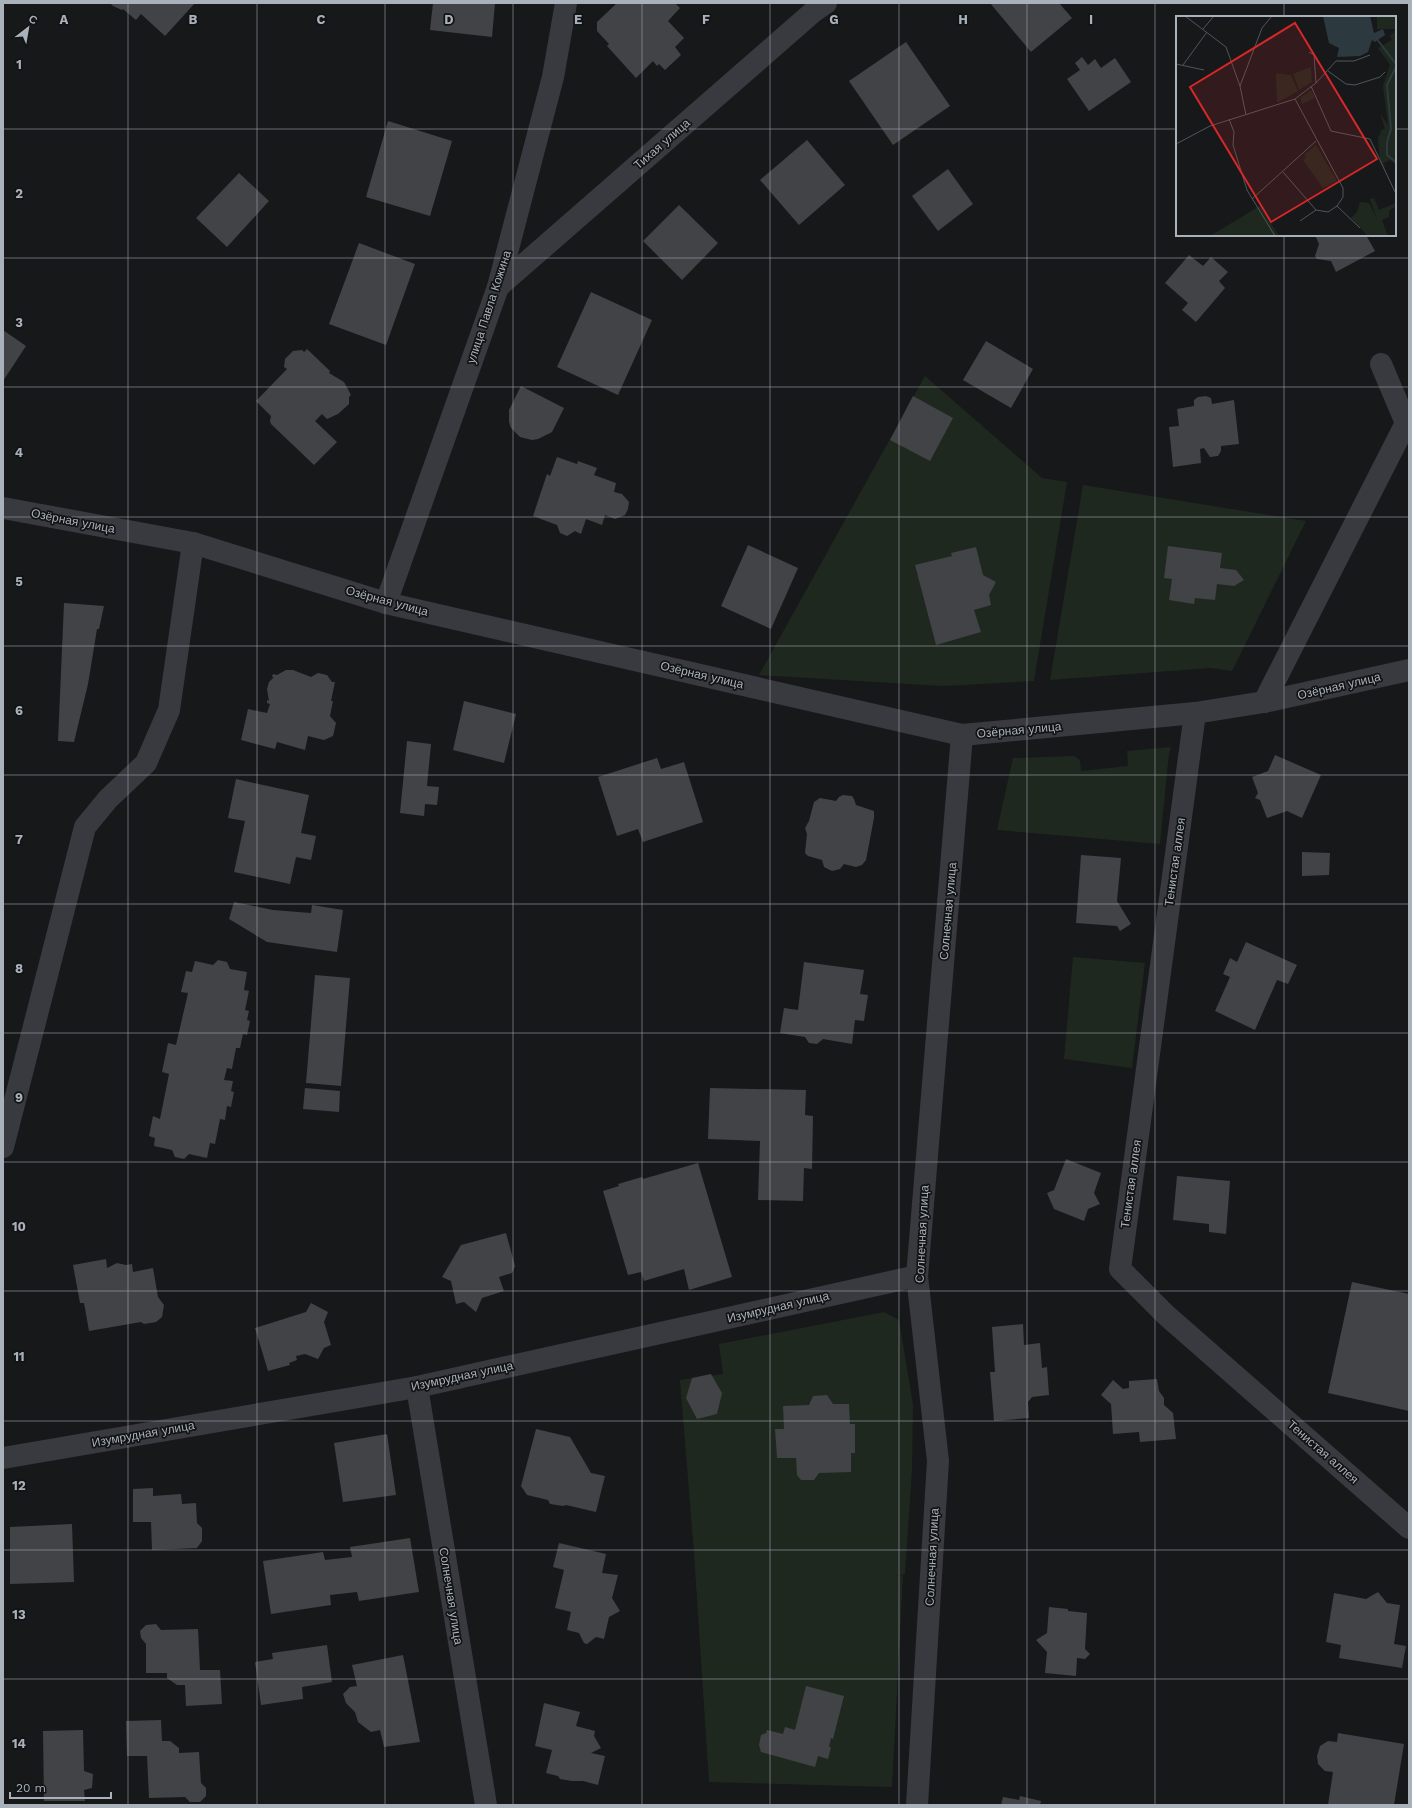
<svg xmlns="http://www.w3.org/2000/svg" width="1412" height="1808" font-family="'Work Sans',sans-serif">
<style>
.green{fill:#1f281f}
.building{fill:#414347}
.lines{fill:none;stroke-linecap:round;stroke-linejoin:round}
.minor{stroke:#383a3f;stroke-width:22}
.tertiary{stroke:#383a3f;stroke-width:22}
.grid{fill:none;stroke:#a9b1ba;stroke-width:1;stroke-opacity:0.55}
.labels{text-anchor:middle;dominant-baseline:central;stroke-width:3.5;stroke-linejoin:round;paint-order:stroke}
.street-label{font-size:12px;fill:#a9b1ba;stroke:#121315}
.inset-river{fill:none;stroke:#2c393f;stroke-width:2}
.inset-road{fill:none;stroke:#51555a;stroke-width:1}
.view{fill:#d62828;fill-opacity:0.15;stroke:#d62828;stroke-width:2}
.inset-edge{fill:none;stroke:#a9b1ba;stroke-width:2}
.grid-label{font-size:13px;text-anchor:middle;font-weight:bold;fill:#a9b1ba;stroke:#121315;stroke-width:3.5;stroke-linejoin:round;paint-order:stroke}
</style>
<rect width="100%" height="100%" fill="#17181a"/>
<g class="green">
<polygon points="925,376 1042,478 1067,482 1034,681 943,686 759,675"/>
<polygon points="1083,485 1306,521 1232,671 1211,668 1050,680"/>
<polygon points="1171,747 1169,753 1160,844 997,830 1013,758 1074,756 1080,760 1081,771 1128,766 1127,751"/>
<polygon points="1073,957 1145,963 1132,1068 1064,1059"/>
<polygon points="884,1312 899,1320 913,1405 912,1470 905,1574 894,1576 903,1575 892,1787 709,1782 694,1553 680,1380 723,1374 719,1344"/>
</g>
<g class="building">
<polygon points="110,3 195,3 165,36 141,14 136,20 123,9 122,10 113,6"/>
<polygon points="433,3 495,3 492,37 430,30"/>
<polygon points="617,3 675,3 680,8 668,21 684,38 675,47 681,55 665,70 659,64 657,66 653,61 636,78 607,46 609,44 597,31 597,22"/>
<polygon points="990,3 1059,3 1072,18 1031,52"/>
<polygon points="906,42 950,106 893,145 849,81"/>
<polygon points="1082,57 1088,65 1095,59 1101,68 1115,58 1131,82 1089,111 1067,79 1080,70 1075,63"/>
<polygon points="388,121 452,141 430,216 366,197"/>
<polygon points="807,140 845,185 799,225 760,180"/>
<polygon points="948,169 973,204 938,231 912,196"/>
<polygon points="239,173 269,201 227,247 196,218"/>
<polygon points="679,205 718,243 682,280 643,241"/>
<polygon points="1315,235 1366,235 1375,251 1336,272 1331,261 1317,259 1315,256 1319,244"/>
<polygon points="359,243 415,264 386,345 329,324"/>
<polygon points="1189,255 1203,266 1211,257 1228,272 1219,281 1225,288 1196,322 1182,310 1188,303 1165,283"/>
<polygon points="591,292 652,320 618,395 557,367"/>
<polygon points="3,330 26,346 3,381"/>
<polygon points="986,341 1033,369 1011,408 963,380"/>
<polygon points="307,349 330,371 329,373 344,382 351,395 349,397 349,404 338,414 327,419 322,414 315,421 337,442 314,465 271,424 270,421 271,416 256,401 287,369 284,367 285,359 293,351 302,350 304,352"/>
<polygon points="521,386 564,408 552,432 538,439 532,440 520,437 511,428 509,422 509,410"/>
<polygon points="913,396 953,418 930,461 890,440"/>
<polygon points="1206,396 1211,398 1212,404 1234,400 1239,444 1221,446 1221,451 1218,456 1210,457 1204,448 1200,449 1201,463 1173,467 1169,427 1179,426 1177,409 1194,406 1194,400 1198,397"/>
<polygon points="557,457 577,464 578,461 597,468 594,475 616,483 614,492 622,494 629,502 628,509 625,515 615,519 605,515 602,525 586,519 581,534 575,531 567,536 560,533 557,525 533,516 547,474 550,476"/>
<polygon points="748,545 798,568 771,629 721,606"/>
<polygon points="1168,546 1222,553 1220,568 1236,570 1244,580 1234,586 1217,584 1215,600 1195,598 1194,604 1169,600 1172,579 1164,578"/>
<polygon points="976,547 983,575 996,582 989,595 991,605 974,610 981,632 936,645 915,565 952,556 951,553"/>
<polygon points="64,603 104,606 99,629 97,629 88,684 74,742 58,741"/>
<polygon points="286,670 293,670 311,677 318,673 327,675 332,682 335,682 331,701 333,701 330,716 336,723 333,736 324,740 308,736 305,750 277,742 275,749 241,740 248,709 267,713 270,704 267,703 267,700 269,701 267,689 269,682 274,677 272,677 273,674 277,675"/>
<polygon points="464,701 516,714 504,763 453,750"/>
<polygon points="407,741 431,744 427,786 439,787 437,805 425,804 424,816 400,813"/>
<polygon points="1275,755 1321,775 1302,818 1287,811 1267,818 1260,800 1255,798 1258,793 1252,777 1268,771"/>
<polygon points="657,758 661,769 684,762 703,822 643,842 638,829 617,836 598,777"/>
<polygon points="236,779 309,795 301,833 316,836 311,860 296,857 290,884 234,872 245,821 228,818"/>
<polygon points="843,795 852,796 854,799 856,805 874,811 874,818 866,860 862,865 856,867 844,864 840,869 832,871 824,867 822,860 808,856 805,853 807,834 805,828 809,821 814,802 820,798 836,801 839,797"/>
<polygon points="1302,852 1330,853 1329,875 1302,876"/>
<polygon points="1081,855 1121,858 1117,901 1131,924 1120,931 1117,926 1076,923"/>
<polygon points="234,902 273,910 311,913 312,905 343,910 337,952 267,942 229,919"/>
<polygon points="1246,942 1297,965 1288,984 1277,980 1255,1030 1215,1011 1230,977 1223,974 1230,958 1237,962"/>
<polygon points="218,960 227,962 230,969 247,972 244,990 249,991 245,1010 249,1011 247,1020 250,1021 247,1035 243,1034 240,1048 236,1048 232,1069 227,1068 224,1080 233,1081 231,1091 234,1092 231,1107 227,1106 225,1120 220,1119 215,1144 210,1143 207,1158 189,1154 184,1159 175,1157 172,1150 154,1146 155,1138 149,1136 153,1116 160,1119 169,1074 162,1072 168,1043 176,1045 188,993 181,992 186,971 192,972 195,961 213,965"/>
<polygon points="804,962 864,970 860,994 868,995 864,1021 855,1020 852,1044 823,1039 817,1044 809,1043 805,1037 780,1033 784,1008 798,1010"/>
<polygon points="315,975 350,978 341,1086 306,1083"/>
<polygon points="305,1088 340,1091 339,1112 303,1109"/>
<polygon points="710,1088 806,1090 805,1115 813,1116 812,1169 804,1168 803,1201 758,1200 760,1141 708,1139"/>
<polygon points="1066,1159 1101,1173 1094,1193 1100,1204 1088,1209 1084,1221 1054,1209 1047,1193 1054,1190"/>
<polygon points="698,1163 732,1277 689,1290 684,1269 644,1281 641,1272 628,1275 603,1191 619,1186 618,1184 642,1177 643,1179"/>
<polygon points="1177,1176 1230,1181 1226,1234 1209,1232 1209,1224 1173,1220"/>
<polygon points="506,1233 515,1266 512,1273 499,1277 504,1291 482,1298 476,1312 464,1302 456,1304 451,1281 442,1277 461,1245"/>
<polygon points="106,1259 107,1268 117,1263 126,1265 132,1264 133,1272 153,1268 158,1297 164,1305 162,1317 156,1322 144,1324 141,1322 89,1331 84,1303 80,1303 73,1265"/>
<polygon points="1352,1282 1409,1294 1409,1411 1328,1393"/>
<polygon points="311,1303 328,1312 324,1322 331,1345 324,1348 318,1359 305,1354 296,1356 297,1360 289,1363 290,1365 268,1371 255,1328 306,1312"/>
<polygon points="1023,1324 1024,1345 1040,1343 1042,1368 1047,1367 1049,1395 1032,1397 1028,1402 1029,1418 994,1421 990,1372 995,1372 992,1327"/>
<polygon points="711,1374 722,1393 717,1414 697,1419 686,1398 692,1378"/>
<polygon points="1157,1379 1159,1391 1164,1398 1164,1405 1173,1413 1176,1439 1140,1442 1139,1432 1113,1434 1111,1404 1101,1395 1113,1380 1123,1389 1129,1388 1129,1381"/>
<polygon points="827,1395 833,1404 849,1404 850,1424 855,1424 855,1453 851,1453 851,1472 819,1473 814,1480 801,1480 797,1475 796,1458 777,1458 775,1429 784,1429 783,1406 809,1405 813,1396"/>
<polygon points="536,1429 570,1437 591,1473 605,1476 596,1512 566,1505 563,1506 550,1504 548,1500 527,1495 521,1486"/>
<polygon points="387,1434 396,1495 343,1502 334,1443"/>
<polygon points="153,1488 153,1496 181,1494 182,1504 196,1503 197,1523 202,1528 202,1541 197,1548 152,1550 151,1522 133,1522 133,1489"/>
<polygon points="72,1524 74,1582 10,1584 10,1527"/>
<polygon points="410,1538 419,1592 359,1601 357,1592 330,1595 331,1605 271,1614 263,1561 323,1552 325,1560 352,1557 350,1547"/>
<polygon points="559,1543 606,1554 602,1573 618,1575 612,1598 620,1611 609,1617 604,1639 596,1637 587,1644 584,1643 579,1633 567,1630 571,1612 555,1608 564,1570 553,1567"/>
<polygon points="1378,1592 1387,1603 1400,1605 1394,1644 1406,1646 1402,1668 1339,1658 1341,1645 1326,1642 1334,1593 1366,1599"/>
<polygon points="1049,1607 1068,1609 1068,1611 1087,1613 1085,1649 1090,1654 1085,1659 1077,1658 1076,1676 1045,1673 1047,1652 1036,1640 1047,1633"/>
<polygon points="156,1624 161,1630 198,1629 200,1670 220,1670 222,1704 186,1706 185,1685 177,1685 167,1678 167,1673 146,1673 146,1644 141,1638 140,1631 146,1625"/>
<polygon points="327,1645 332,1682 302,1687 303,1699 261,1705 255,1662 273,1659 272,1653"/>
<polygon points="403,1655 420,1742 384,1747 380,1730 371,1732 358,1722 355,1712 346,1703 343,1694 350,1687 357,1686 352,1665"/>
<polygon points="806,1686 844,1696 833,1739 831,1738 829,1747 831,1747 828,1759 818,1756 815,1767 761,1752 759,1745 761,1735 766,1733 767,1730 783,1734 785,1727 795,1730"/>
<polygon points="544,1703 580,1712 576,1726 595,1731 594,1736 601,1748 591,1753 605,1756 598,1785 583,1781 572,1781 560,1779 558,1776 546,1773 552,1750 535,1746"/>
<polygon points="161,1720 162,1741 170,1741 179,1748 179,1753 199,1752 201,1783 206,1788 206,1796 200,1802 190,1802 185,1797 149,1798 147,1756 127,1756 126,1721"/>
<polygon points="83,1730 84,1771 93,1774 92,1788 84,1790 85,1801 44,1801 43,1731"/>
<polygon points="1338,1733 1404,1744 1394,1805 1328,1805 1333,1772 1325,1771 1318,1764 1317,1756 1320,1746 1328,1741 1337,1742"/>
<polygon points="1020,1796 1041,1801 1040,1805 1001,1805 1003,1797 1019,1800"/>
</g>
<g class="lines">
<g class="minor">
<polyline points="498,287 813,12 826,3"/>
<polyline points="1264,702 1406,423 1381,364"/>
<polyline points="1195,713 1120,1269 1166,1315 1409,1528"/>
<polyline points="3,1147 85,827 108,799 146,763 169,710 193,543"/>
<polyline points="417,1387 486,1805"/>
<polyline points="3,1458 417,1387 917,1276"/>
<polyline points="917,1805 938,1461 917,1276 962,735"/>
</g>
<g class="tertiary">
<polyline points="3,508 193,543 386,603 962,735 1195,713 1264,702 1409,670"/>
<polyline points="386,603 498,287 553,77 566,3"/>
</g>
</g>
<path class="grid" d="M128,3V1805M257,3V1805M385,3V1805M513,3V1805M642,3V1805M770,3V1805M899,3V1805M1027,3V1805M1155,3V1805M1284,3V17M3,129H1177M1395,129H1409M1284,235V1805M3,258H1409M3,387H1409M3,517H1409M3,646H1409M3,775H1409M3,904H1409M3,1033H1409M3,1162H1409M3,1291H1409M3,1421H1409M3,1550H1409M3,1679H1409"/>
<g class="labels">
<g class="street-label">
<text transform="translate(662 144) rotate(-41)">Тихая улица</text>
<text transform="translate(489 307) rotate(-72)">улица Павла Кожина</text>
<text transform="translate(73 521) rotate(11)">Озёрная улица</text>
<text transform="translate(387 601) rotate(15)">Озёрная улица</text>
<text transform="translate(702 675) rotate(13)">Озёрная улица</text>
<text transform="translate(1339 686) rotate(-13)">Озёрная улица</text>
<text transform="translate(1019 730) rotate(-5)">Озёрная улица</text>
<text transform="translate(1175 862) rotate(-82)">Тенистая аллея</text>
<text transform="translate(948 911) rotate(-85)">Солнечная улица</text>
<text transform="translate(1131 1184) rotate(-82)">Тенистая аллея</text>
<text transform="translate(922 1234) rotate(-87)">Солнечная улица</text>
<text transform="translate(778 1307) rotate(-13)">Изумрудная улица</text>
<text transform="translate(462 1376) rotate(-12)">Изумрудная улица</text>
<text transform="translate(143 1434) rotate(-10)">Изумрудная улица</text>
<text transform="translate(1323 1452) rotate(41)">Тенистая аллея</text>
<text transform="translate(932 1557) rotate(-87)">Солнечная улица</text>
<text transform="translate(451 1596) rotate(81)">Солнечная улица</text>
</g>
</g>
<g transform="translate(1176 16)">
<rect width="220" height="220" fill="#17181a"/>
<path d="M201,0H220V13H201ZM220,14V149L214,144L207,147L210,152L204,147L202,123L205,114L209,113L204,97L212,109L207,70L214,49L202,32L216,24L214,20ZM135,51L136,66L123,74L117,58ZM100,57L115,59L122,75L101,87ZM135,74L139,82L126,88L124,82ZM140,129L161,165L147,172L127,144L130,141L128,139ZM198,182L203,194L220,187V190L213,195V201L206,204L212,220H189L190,218L175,202L181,196L184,186L193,187L201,203L194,183ZM84,190L103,220H34Z" fill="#1f281f"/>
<path d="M147,0H194L198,17L207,13L209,19L199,26L196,24L192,36L184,40L161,41L163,32L153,27Z" fill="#2c393f"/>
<path class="inset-river" d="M197,18L220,48M220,51L211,69L215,113L211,126V139L220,146"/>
<path class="inset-road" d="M9,0L50,31L64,70L70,99M27,13L38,0M133,36L138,39L140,67M0,48L28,54M7,49L31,16M152,55L170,68L179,69L204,61L209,56M64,70L86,12L96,0M135,70L155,115L194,123L220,178M53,103L58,116L57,129L71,174L99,220M0,128L34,110L119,83L140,67L160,45H178L194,39M107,156L140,194L152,196L161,190L167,181V172L119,83M76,183L140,125M161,190L184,212M124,205L140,194"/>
<path class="view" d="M119,7L201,143L95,206L14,71Z"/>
<rect width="220" height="220" class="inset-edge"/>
</g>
<g class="grid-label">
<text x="64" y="24">A</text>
<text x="193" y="24">B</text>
<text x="321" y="24">C</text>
<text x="449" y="24">D</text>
<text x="578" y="24">E</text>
<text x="706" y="24">F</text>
<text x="834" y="24">G</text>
<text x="963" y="24">H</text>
<text x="1091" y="24">I</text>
<text x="19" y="69">1</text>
<text x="19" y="198">2</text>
<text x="19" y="327">3</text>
<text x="19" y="457">4</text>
<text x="19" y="586">5</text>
<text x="19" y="715">6</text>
<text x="19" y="844">7</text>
<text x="19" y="973">8</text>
<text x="19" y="1102">9</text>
<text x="19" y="1231">10</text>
<text x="19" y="1361">11</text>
<text x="19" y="1490">12</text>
<text x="19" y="1619">13</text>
<text x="19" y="1748">14</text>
</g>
<rect width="1412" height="1808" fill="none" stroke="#a9b1ba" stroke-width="8"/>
<g transform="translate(28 28) rotate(31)" stroke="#121315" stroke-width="3" paint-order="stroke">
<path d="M0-3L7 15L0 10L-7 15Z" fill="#a9b1ba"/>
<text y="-6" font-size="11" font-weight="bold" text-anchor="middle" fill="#a9b1ba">С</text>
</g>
<path d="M10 1792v6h101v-6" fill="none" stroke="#a9b1ba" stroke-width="2"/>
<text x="16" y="1792" font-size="12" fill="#a9b1ba" stroke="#121315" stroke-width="3" paint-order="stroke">20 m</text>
</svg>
